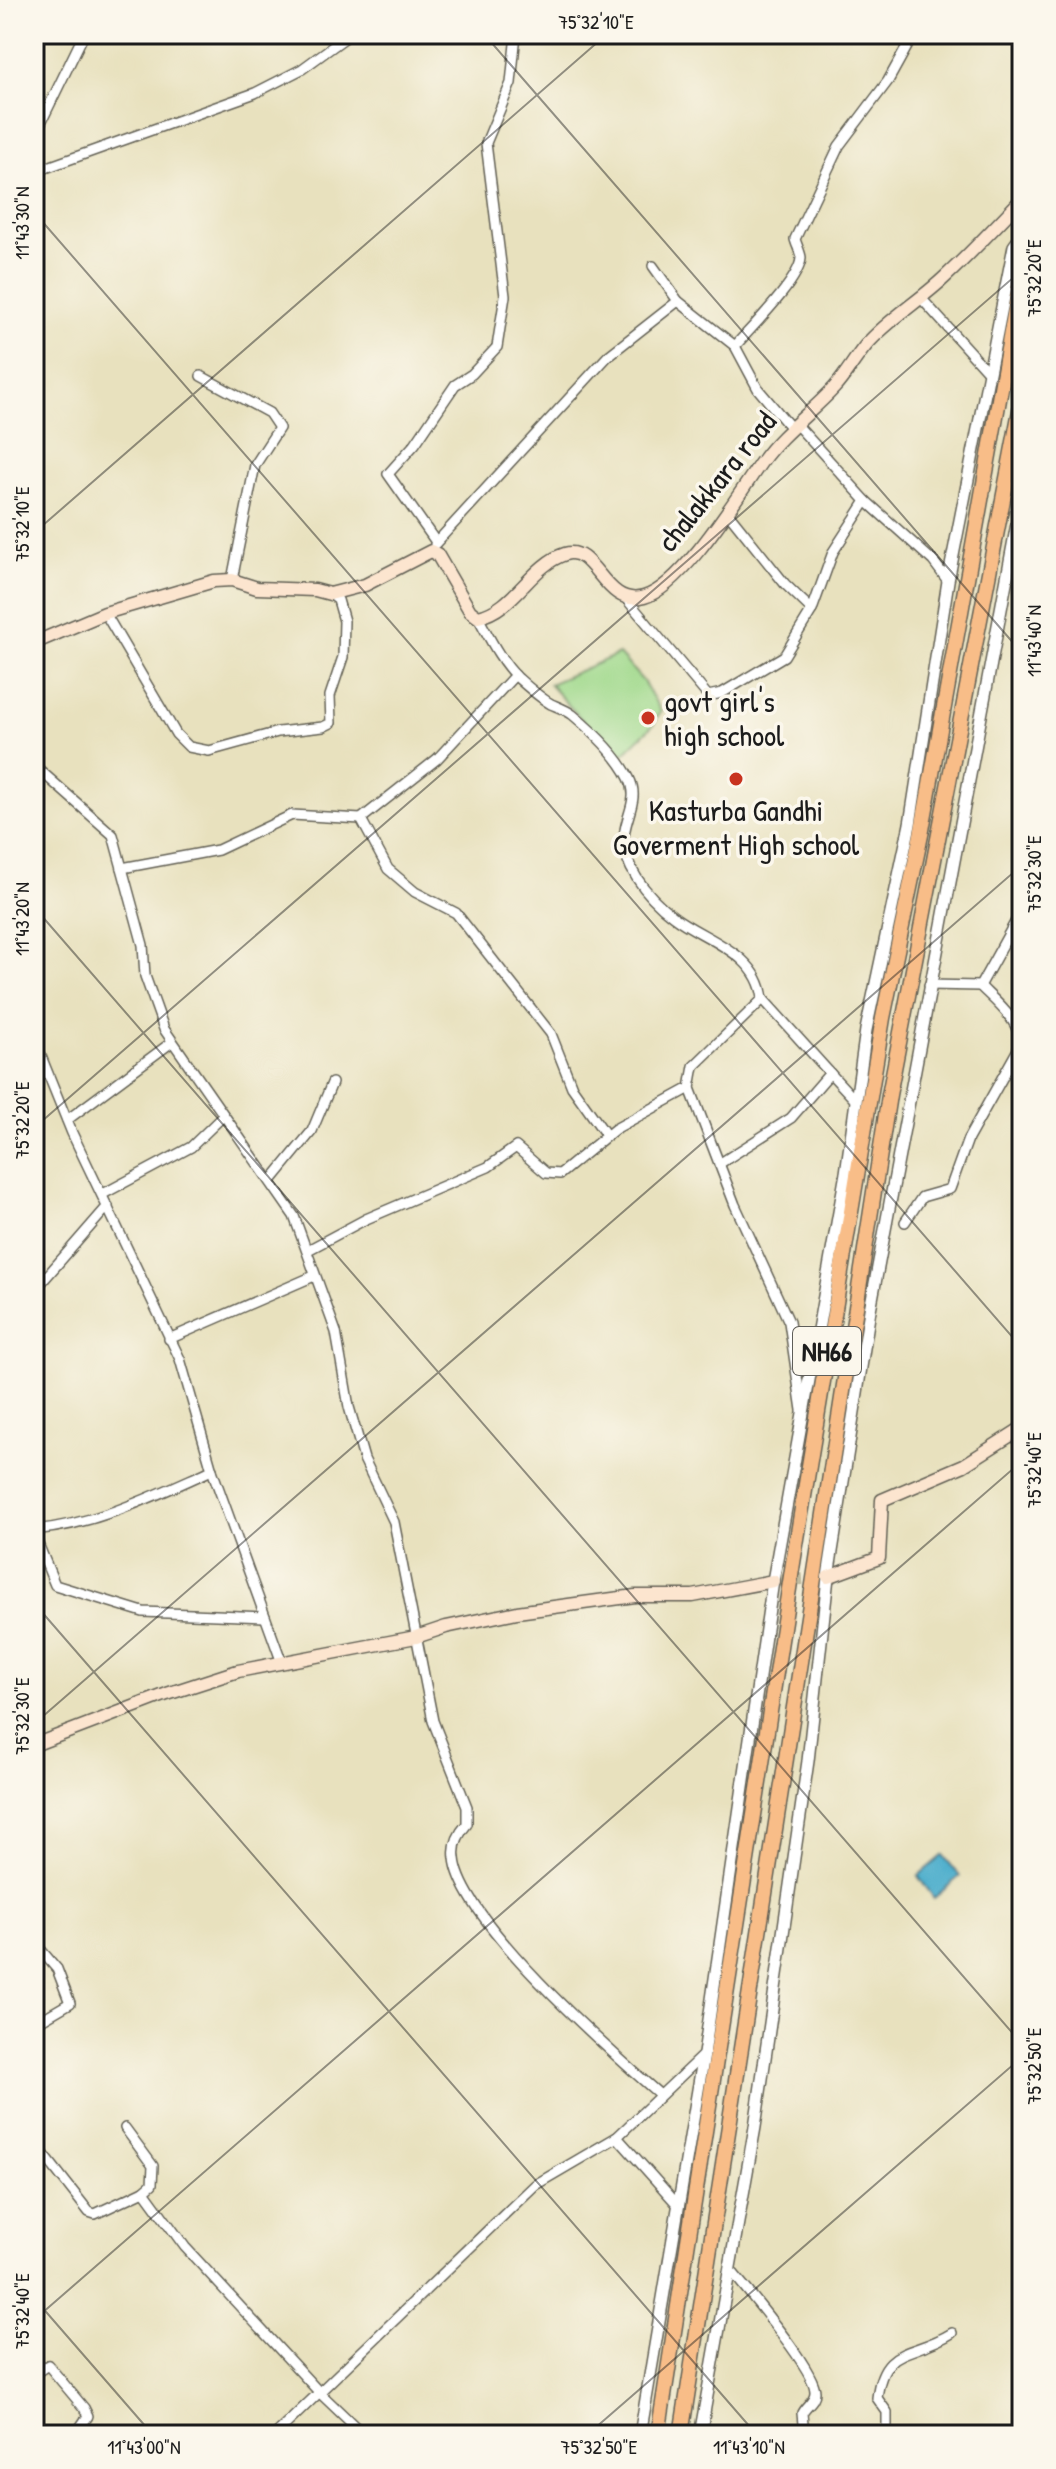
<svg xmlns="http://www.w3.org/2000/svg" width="1056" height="2469" font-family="'Patrick Hand',sans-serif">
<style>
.green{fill:#a0d98c;stroke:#5e7a54;stroke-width:2}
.water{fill:#4daecc;stroke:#346574;stroke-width:2}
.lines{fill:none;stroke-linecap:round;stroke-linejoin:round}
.secondary-tunnel{stroke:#bfba9e;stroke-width:12;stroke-dasharray:12 6;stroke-linecap:butt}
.minor-casing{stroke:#636155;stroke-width:12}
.tertiary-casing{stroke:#636155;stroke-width:14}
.secondary-casing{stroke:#636155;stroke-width:15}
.trunk-casing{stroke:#636155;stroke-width:17}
.minor{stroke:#fff;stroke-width:9}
.tertiary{stroke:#fff;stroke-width:11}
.secondary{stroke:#fce5cf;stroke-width:12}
.trunk{stroke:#f8bd88;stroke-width:14}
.ticks{fill:none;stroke:#1c1c1c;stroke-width:2;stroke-opacity:0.45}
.poi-dot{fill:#c8321e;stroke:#fbf7ec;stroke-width:3}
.labels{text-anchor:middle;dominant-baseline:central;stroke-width:7;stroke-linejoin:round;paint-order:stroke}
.shield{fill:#fbf7ec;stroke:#5f5e5a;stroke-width:2}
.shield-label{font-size:28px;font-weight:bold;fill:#1c1c1c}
.street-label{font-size:30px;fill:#1c1c1c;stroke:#fbf7ec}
.poi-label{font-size:30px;fill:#1c1c1c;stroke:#fbf7ec;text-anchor:start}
.neatline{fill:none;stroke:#1c1c1c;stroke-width:3}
.ticks-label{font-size:20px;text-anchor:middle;fill:#1c1c1c}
</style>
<rect width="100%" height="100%" fill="#fbf7ec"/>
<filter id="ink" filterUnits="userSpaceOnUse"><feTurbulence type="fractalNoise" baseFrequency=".0125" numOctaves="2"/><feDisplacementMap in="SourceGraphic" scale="16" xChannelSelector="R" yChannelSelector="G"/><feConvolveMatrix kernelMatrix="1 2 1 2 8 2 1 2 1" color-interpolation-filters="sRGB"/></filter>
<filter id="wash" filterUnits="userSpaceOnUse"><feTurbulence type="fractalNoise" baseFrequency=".006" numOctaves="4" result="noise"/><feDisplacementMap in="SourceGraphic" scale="32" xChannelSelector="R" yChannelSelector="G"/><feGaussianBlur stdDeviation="1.8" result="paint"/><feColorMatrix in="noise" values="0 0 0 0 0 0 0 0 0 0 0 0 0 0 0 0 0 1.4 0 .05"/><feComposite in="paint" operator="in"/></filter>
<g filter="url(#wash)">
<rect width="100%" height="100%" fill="#e8e1be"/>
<polygon class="green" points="619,654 643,681 661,711 654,724 618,759 549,684"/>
<polygon class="water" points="943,1855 960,1876 934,1898 918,1876"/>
</g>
<g filter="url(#ink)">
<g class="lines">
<polyline class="secondary-tunnel" points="773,1581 821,1578"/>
<defs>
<g id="minor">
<polyline points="34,137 84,34"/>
<polyline points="34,172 255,93 302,69 350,34"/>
<polyline points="653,266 678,301 735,346"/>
<polyline points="921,298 987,371"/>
<polyline points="201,376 269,413 279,428 255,465 232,580"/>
<path d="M791,428L758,389L735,346C750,329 800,280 801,258C801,253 796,244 795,239L839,146L888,81L914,34"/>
<polyline points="866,501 933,561 948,581"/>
<polyline points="729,514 785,584 812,610"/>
<polyline points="436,542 388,474 415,444 455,385 472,374 497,347 505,296 486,143 511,83 516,34"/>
<polyline points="435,544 608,356 678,301"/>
<polyline points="624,596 708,696 722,693 784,656 812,610 833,552 866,501 796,424"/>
<polyline points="105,613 176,734 189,747 209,751 278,732 323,727 331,723 330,696 343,657 344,621 338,600 330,594"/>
<path d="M478,617C489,637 501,662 518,678C528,687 539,697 551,704C558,707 567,710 573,715C592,731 618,756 629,778C639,797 628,812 625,830C618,863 648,897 673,916C704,940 758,952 763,999L694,1066L690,1088L735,1205L789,1322L802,1410"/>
<polyline points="34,627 41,640"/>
<path d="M34,765L113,835L143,945L145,976L164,1029L294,1216L336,1332L349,1407L364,1459L394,1522L433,1721L467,1807V1824C459,1833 453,1845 455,1858C460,1920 610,2051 659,2094"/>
<polyline points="361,819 388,869 415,892 456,913 551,1034 572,1087 606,1135"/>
<polyline points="122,868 218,850 292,815 361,819 437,759 515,675"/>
<polyline points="929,985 980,986 1022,910"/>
<polyline points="34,1039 72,1133 180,1359 212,1470 282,1663"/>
<polyline points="830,1073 856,1101"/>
<polyline points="67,1120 172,1042"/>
<polyline points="719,1164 791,1118 830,1073 763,999"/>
<polyline points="271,1181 312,1131 332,1083"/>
<polyline points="103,1194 191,1147 223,1116"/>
<path d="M905,1222L922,1197L950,1189L968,1139L1020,1046C1023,1023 995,1001 980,986"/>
<polyline points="308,1250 366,1219 488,1167 516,1147 546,1173 560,1174 615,1129 690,1088"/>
<polyline points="34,1291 108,1206"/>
<polyline points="169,1339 314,1276"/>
<path d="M34,1530C98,1524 153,1496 212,1470"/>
<polyline points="34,1534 55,1585 143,1612 265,1617"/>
<polyline points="34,1942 57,1969 70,2003 34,2024"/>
<polyline points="125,2128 153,2166 152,2184 144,2191 185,2247 320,2393 364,2435"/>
<polyline points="617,2137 677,2204"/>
<polyline points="34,2142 89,2212 95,2214 144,2191"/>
<path d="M734,2274C750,2294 816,2371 815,2392C815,2401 806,2405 802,2413L804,2435"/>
<polyline points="34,2374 48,2365 84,2408 88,2416 75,2435"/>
<polyline points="275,2435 535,2185 617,2137 704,2054"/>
<path d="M887,2435V2412L877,2398C883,2344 912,2358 952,2333"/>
</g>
<g id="tertiary">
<polyline points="640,2435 704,2054 773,1581 846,1173 866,1030 910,824 948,581 1014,246 1022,235"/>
<polyline points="700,2435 755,2127 808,1761 828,1577 870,1310 1022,497"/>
</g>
<g id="secondary">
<path d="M34,643L105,613L214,581L232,580L257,588L315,590L330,594L365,585L431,551L437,554L470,611L478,617C514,610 531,565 565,554C595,544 604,609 644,597C683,586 738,495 762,461C782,433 811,413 834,388C846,375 855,358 867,344C889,319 921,300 945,277C972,252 997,225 1022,199"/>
<polyline points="828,1577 879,1558 882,1500 964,1465 1022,1428"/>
<polyline points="34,1745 167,1694 238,1671 416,1637 446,1627 517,1612 635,1596 693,1596 773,1581"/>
</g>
<g id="trunk">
<polyline points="658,2435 793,1563 883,1018 922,830 1022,271"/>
<polyline points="681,2435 889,1095 1022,400"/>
</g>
</defs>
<use href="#minor" class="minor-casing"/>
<use href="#tertiary" class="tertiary-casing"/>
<use href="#secondary" class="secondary-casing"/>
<use href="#trunk" class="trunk-casing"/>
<use href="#minor" class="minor"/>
<use href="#tertiary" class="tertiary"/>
<use href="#secondary" class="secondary"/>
<use href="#trunk" class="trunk"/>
</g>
</g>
<path class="ticks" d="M484,34L1022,653M34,212L1022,1348M34,533L607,34M34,907L1022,2044M34,1128L1022,270M34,1603L757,2435M34,1724L1022,865M34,2298L153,2435M34,2320L1022,1461M587,2435L1022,2057"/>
<g class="poi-dot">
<circle cx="648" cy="718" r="8"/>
<circle cx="736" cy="779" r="8"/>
</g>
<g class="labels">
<rect class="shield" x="793" y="1327" width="68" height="48" rx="6"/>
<g class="shield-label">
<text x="827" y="1351">NH66</text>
</g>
<g class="street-label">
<text transform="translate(716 481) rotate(-51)">chalakkara road</text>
</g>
<g class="poi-label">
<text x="664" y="701">govt girl's<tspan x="664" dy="34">high school</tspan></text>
<text x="736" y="810" text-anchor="middle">Kasturba Gandhi<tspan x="736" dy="34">Goverment High school</tspan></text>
</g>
</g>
<rect width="1056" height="2469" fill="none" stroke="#fbf7ec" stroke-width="88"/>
<rect x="44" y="44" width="968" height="2381" class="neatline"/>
<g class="ticks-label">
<text x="596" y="29">75°32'10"E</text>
<text transform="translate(22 223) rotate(-90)" y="7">11°43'30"N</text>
<text transform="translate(1034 278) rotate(-90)" y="7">75°32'20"E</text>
<text transform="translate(22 524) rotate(-90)" y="7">75°32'10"E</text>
<text transform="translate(1034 641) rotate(-90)" y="7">11°43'40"N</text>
<text transform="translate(1034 874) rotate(-90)" y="7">75°32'30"E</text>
<text transform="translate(22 919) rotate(-90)" y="7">11°43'20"N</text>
<text transform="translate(22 1120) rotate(-90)" y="7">75°32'20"E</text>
<text transform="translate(1034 1470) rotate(-90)" y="7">75°32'40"E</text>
<text transform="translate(22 1716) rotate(-90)" y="7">75°32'30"E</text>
<text transform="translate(1034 2066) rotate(-90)" y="7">75°32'50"E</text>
<text transform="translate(22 2311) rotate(-90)" y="7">75°32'40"E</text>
<text x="144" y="2454">11°43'00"N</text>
<text x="599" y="2454">75°32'50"E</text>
<text x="749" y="2454">11°43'10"N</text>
</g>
</svg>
